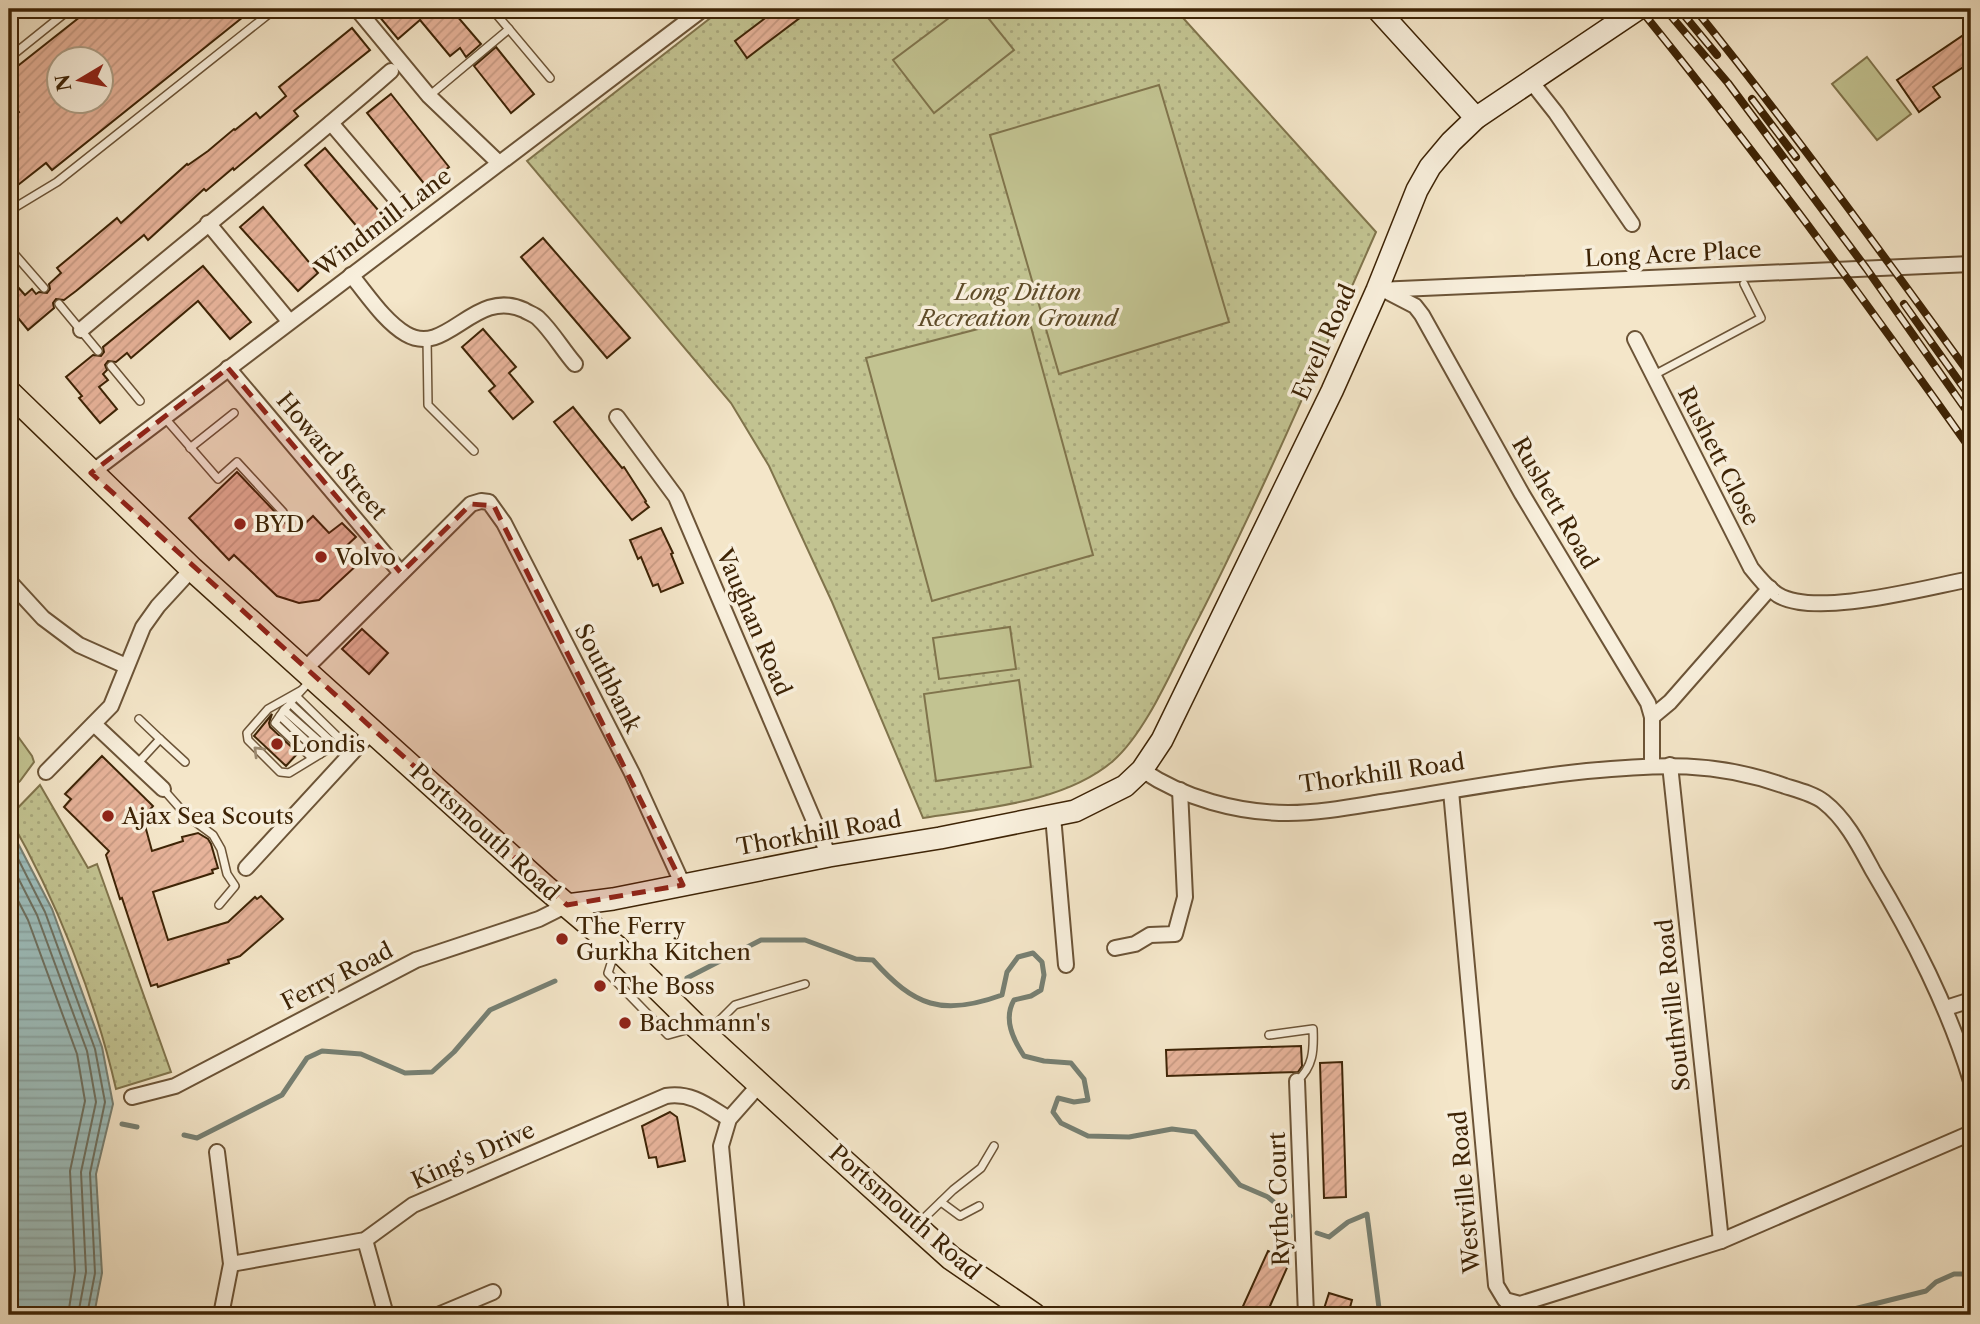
<svg xmlns="http://www.w3.org/2000/svg" width="1980" height="1324" font-family="'Libre Caslon Text',serif">
<style>
.park{fill:url(#park-dots);stroke:#80744c;stroke-width:2}
.garden{fill:#c2c391;stroke:#80744c;stroke-width:2}
.water{fill:url(#water-rules);stroke:#778073;stroke-width:2}
.lines{fill:none;stroke-linecap:round;stroke-linejoin:round}
.shore{stroke:#6e7161;stroke-width:2}
.stream{stroke:#778073;stroke-width:5}
.building{fill:url(#building-hatch);stroke:#3e2406;stroke-width:2;fill-rule:evenodd}
.lane-casing{stroke:#6c5437;stroke-width:10}
.street-casing{stroke:#6c5437;stroke-width:18}
.secondary-casing{stroke:#3e2406;stroke-width:24}
.primary-casing{stroke:#3e2406;stroke-width:26}
.lane{stroke:#f8efdc;stroke-width:7}
.street{stroke:#f8efdc;stroke-width:14}
.secondary{stroke:#f8efdc;stroke-width:21}
.primary{stroke:#f4e6c9;stroke-width:23}
.rail-casing{stroke:#3e2406;stroke-width:8}
.rail{stroke:#f8efdc;stroke-width:5;stroke-dasharray:16;stroke-linecap:butt}
.oneway{stroke:#9b8a71}
.marked{fill:#8f2418;fill-opacity:0.2;stroke:#8f2418;stroke-width:5;stroke-dasharray:14 9;stroke-linejoin:round}
.poi-dot{fill:#8f2418;stroke:#f8efdc;stroke-width:2.5}
.labels{text-anchor:middle;dominant-baseline:central;stroke-width:7;stroke-linejoin:round;paint-order:stroke}
.street-label{font-size:23px;fill:#3e2406;stroke:#f8efdc}
.park-label{font-size:23px;font-style:italic;fill:#5f4c29;stroke:#f8efdc}
.poi-label{font-size:23px;fill:#3e2406;stroke:#f8efdc;text-anchor:start}
</style>
<defs>
<pattern id="park-dots" width="8" height="8" patternUnits="userSpaceOnUse" patternTransform="scale(1.75)"><rect width="8" height="8" fill="#c2c391"/><path d="M2 2h.1M6 6h.1" fill="none" stroke="#a8a77c" stroke-width="1.8" stroke-linecap="round"/></pattern>
<pattern id="water-rules" width="6" height="5" patternUnits="userSpaceOnUse" patternTransform="scale(1.75)"><rect width="6" height="5" fill="#9dbebc"/><path d="M0 2.5h6" fill="none" stroke="#88a3a0"/></pattern>
<pattern id="building-hatch" width="6" height="6" patternUnits="userSpaceOnUse" patternTransform="scale(1.75)"><rect width="6" height="6" fill="#e7b39a"/><path d="M-1 1l2-2M0 6l6-6M5 7l2-2" fill="none" stroke="#c79a83"/></pattern>
</defs>
<rect width="100%" height="100%" fill="#f4e6c9"/>
<filter id="stains"><feTurbulence type="fractalNoise" baseFrequency=".00286" numOctaves="4"/><feColorMatrix values="0 0 0 0 .2 0 0 0 0 .09 0 0 0 0 .02 0 0 0 .5 -.17"/></filter>
<radialGradient id="worn" r=".72"><stop offset=".6" stop-color="#630" stop-opacity="0"/><stop offset="1" stop-color="#630" stop-opacity=".3"/></radialGradient>
<g class="park">
<path d="M722,9H1175L1376,232C1316,367 1258,504 1190,635C1170,674 1145,733 1113,761C1064,803 984,808 923,818L832,602L769,466L731,403L527,161Z"/>
<path d="M40,785L88,868L97,864L171,1072L116,1089C95,997 56,899 9,817Z"/>
</g>
<g class="garden">
<polygon points="961,9 981,9 1014,50 934,113 893,60"/>
<polygon points="1867,57 1911,114 1877,140 1832,84"/>
<polygon points="1159,85 1229,322 1059,374 990,135"/>
<polygon points="1028,316 1093,555 932,601 866,358"/>
<polygon points="1010,627 1016,669 939,679 933,638"/>
<polygon points="1019,680 1031,767 936,781 924,694"/>
<polygon points="9,724 32,756 34,762 20,781 9,790"/>
</g>
<polygon class="water" points="9,826 52,909 102,1047 113,1104 96,1174 102,1273 94,1315 9,1315"/>
<g class="lines">
<g class="shore">
<polyline points="9,841 45,912 95,1049 105,1102 90,1173 95,1273 87,1315"/>
<polyline points="9,860 37,915 87,1051 96,1102 81,1172 86,1272 78,1315"/>
<polyline points="9,883 28,920 77,1054 85,1101 70,1171 75,1271 68,1315"/>
</g>
<g class="stream">
<path d="M687,978L761,940H805L856,959L873,960C914,1006 942,1017 1002,995L1007,972L1018,957L1033,953L1042,962L1044,975L1041,990L1031,996L1014,1000C1003,1019 1013,1039 1024,1056L1044,1061L1071,1063L1084,1079L1088,1100L1074,1102L1058,1098L1053,1112L1061,1123L1088,1136L1129,1137L1172,1129L1195,1132L1240,1185L1268,1197L1290,1216"/>
<polyline points="122,1124 137,1127"/>
<polyline points="184,1135 197,1138 282,1095 307,1058 322,1051 361,1054 405,1073 432,1072 454,1052 490,1010 555,981"/>
<polyline points="1317,1233 1329,1237 1348,1222 1367,1214 1379,1308"/>
<polyline points="1840,1315 1850,1310 1926,1291 1936,1282 1954,1274 1971,1274"/>
</g>
</g>
<g class="building">
<path d="M90,9H253L52,170L46,163L9,192V120L19,112L9,99V73ZM60,60H102V102H60Z"/>
<polygon points="386,9 451,9 481,44 466,57 460,48 450,56 420,20 398,39 378,15"/>
<polygon points="777,9 794,9 801,17 747,58 735,41"/>
<polygon points="352,28 370,50 294,111 298,116 234,170 233,168 206,191 204,189 148,240 144,235 76,291 64,300 56,299 53,303 54,308 28,330 9,307 9,277 25,295 32,289 36,294 39,292 47,293 50,289 49,284 61,273 57,268 117,218 121,223 187,164 188,165 208,151 234,129 235,130 256,113 260,118 286,96 279,87"/>
<polygon points="1965,34 1971,43 1971,62 1933,87 1940,97 1919,112 1897,80"/>
<polygon points="496,47 534,94 511,113 474,66"/>
<polygon points="391,94 449,167 426,186 367,113"/>
<polygon points="325,148 384,217 364,235 305,165"/>
<polygon points="263,207 318,273 298,291 240,227"/>
<polygon points="543,238 630,338 607,358 521,257"/>
<polygon points="203,266 251,322 230,339 198,301 131,358 127,353 116,362 108,361 105,365 107,370 103,374 108,380 99,387 117,409 100,423 79,398 82,396 66,377 93,355 101,356 104,352 103,347"/>
<polygon points="483,329 516,367 509,373 533,402 513,419 489,391 495,386 462,347"/>
<polygon points="573,407 622,468 624,467 646,501 645,502 649,507 632,520 554,422"/>
<polygon points="237,472 295,533 313,516 329,533 342,523 356,537 343,549 358,564 319,600 299,603 277,596 234,555 229,560 189,518"/>
<polygon points="661,528 673,553 671,554 683,583 661,592 658,584 653,586 641,557 638,559 630,540"/>
<polygon points="362,629 388,653 369,674 342,649"/>
<polygon points="272,714 269,723 270,727 298,753 286,766 254,736"/>
<polygon points="102,756 153,806 143,818 152,851 183,841 182,837 198,833 208,839 211,844 218,868 212,870 213,873 153,892 168,940 228,922 255,897 257,899 261,896 283,919 240,956 228,960 229,963 158,987 157,984 151,986 122,898 120,899 106,855 109,851 64,807 71,799 65,794"/>
<polygon points="1301,1046 1302,1066 1298,1072 1167,1076 1166,1050"/>
<polygon points="1342,1062 1346,1197 1324,1198 1320,1063"/>
<polygon points="670,1112 677,1117 685,1161 658,1167 656,1157 649,1158 642,1126"/>
<polygon points="1268,1251 1290,1261 1266,1315 1239,1315"/>
<polygon points="1329,1293 1352,1300 1348,1315 1322,1315"/>
</g>
<g class="lines">
<defs>
<g id="lane">
<polyline points="492,9 550,78"/>
<polyline points="9,58 70,9"/>
<polyline points="429,96 509,29"/>
<polyline points="9,211 57,182 275,9"/>
<polyline points="10,249 44,288"/>
<polyline points="59,304 98,351"/>
<polyline points="427,338 428,405 474,451"/>
<polyline points="111,366 140,401"/>
<polyline points="1654,375 1761,318 1744,284"/>
<polyline points="164,417 218,479 237,462 283,512"/>
<polyline points="190,448 234,413"/>
<polyline points="310,681 290,703 335,745 357,746"/>
<polyline points="300,691 268,709 247,733 248,740 280,772 289,773 335,745"/>
<polyline points="296,696 346,745"/>
<polyline points="287,707 284,710 328,749"/>
<polyline points="284,710 275,723 312,758"/>
<polyline points="280,716 320,754"/>
<polyline points="139,719 160,739"/>
<polyline points="137,764 160,739 185,762"/>
<polyline points="163,789 186,815 213,835 221,849 227,874 235,886 219,905"/>
<polyline points="615,951 608,973 668,1035 693,1028"/>
<polyline points="708,1032 735,1005 805,984"/>
<path d="M1269,1035L1313,1029C1314,1051 1313,1067 1297,1081"/>
<polyline points="941,1202 960,1216 979,1206"/>
<polyline points="919,1223 953,1190 981,1168 994,1146"/>
</g>
<g id="street">
<polyline points="357,9 429,96 499,163"/>
<polyline points="1530,80 1556,113 1632,224"/>
<polyline points="331,123 400,204"/>
<polyline points="208,223 289,321"/>
<path d="M351,275C367,294 384,321 406,334C447,358 474,287 524,310C528,313 534,314 538,318C552,331 562,349 575,364"/>
<polyline points="1377,290 1971,264"/>
<polyline points="1388,292 1415,306 1422,315 1522,494 1648,703 1652,717 1652,765"/>
<path d="M81,330C184,243 290,160 391,71"/>
<path d="M1635,339L1751,568C1759,578 1767,588 1778,595C1816,618 1927,587 1971,579"/>
<polyline points="228,368 401,573"/>
<polyline points="617,417 676,497 829,856"/>
<polyline points="91,473 703,9"/>
<polyline points="9,581 43,618 79,645 126,666"/>
<polyline points="305,669 471,504 481,501 489,502 504,523 632,773 683,885"/>
<polyline points="1652,717 1670,702 1770,588"/>
<polyline points="94,724 163,789"/>
<polyline points="1670,765 1721,1241"/>
<path d="M1142,770C1183,798 1238,813 1288,813C1319,813 1351,807 1382,802C1451,791 1518,778 1587,771C1659,764 1715,761 1785,786C1798,790 1814,794 1824,802C1846,819 1860,847 1873,871C1913,938 1948,1006 1971,1081"/>
<polyline points="46,772 111,706 143,627 158,606 192,569"/>
<polyline points="1451,791 1496,1285 1505,1300 1520,1304 1721,1241 1971,1133"/>
<polyline points="1053,816 1066,965"/>
<polyline points="246,868 372,731"/>
<polyline points="1115,948 1135,944 1150,935 1175,934 1185,897 1180,790"/>
<polyline points="1946,1008 1971,1000"/>
<polyline points="1297,1081 1306,1315"/>
<polyline points="132,1097 175,1086 416,960 539,919 567,905"/>
<polyline points="217,1152 231,1264 221,1315"/>
<polyline points="365,1240 386,1315"/>
<path d="M231,1264L365,1240L413,1205L666,1096C692,1092 708,1106 729,1119"/>
<polyline points="438,1315 493,1292"/>
<polyline points="737,1315 721,1146 729,1119 760,1084"/>
</g>
<g id="secondary">
<polyline points="1377,9 1476,118"/>
<polyline points="567,905 613,899 829,856 940,838 1075,811 1125,786 1142,770 1162,740 1332,391 1377,290 1417,190 1430,167 1451,142 1476,118 1638,9"/>
</g>
<polyline id="primary" points="9,392 192,569 545,887 616,947 697,1027 830,1149 951,1258 1034,1315"/>
</defs>
<use href="#lane" class="lane-casing"/>
<use href="#street" class="street-casing"/>
<use href="#secondary" class="secondary-casing"/>
<use href="#primary" class="primary-casing"/>
<use href="#lane" class="lane"/>
<use href="#street" class="street"/>
<use href="#secondary" class="secondary"/>
<use href="#primary" class="primary"/>
<defs>
<g id="rail">
<path d="M1640,9C1756,152 1865,300 1971,450"/>
<polyline points="1665,9 1728,83 1866,268 1971,417"/>
<polyline points="1679,9 1717,55"/>
<path d="M1695,9C1791,128 1881,252 1971,376"/>
<polyline points="1752,99 1796,157"/>
<polyline points="1904,304 1971,398"/>
</g>
</defs>
<use href="#rail" class="rail-casing"/>
<use href="#rail" class="rail"/>
</g>
<defs><path id="oneway-chevron" d="M-2-3.5L2.5 0L-2 3.5" fill="none" stroke-width="1.6" stroke-linecap="round" stroke-linejoin="round" transform="scale(1.75)"/></defs>
<use class="oneway" href="#oneway-chevron" transform="translate(258 751) rotate(-135)"/>
<path class="marked" d="M228,368L401,573L471,504L494,506L683,885L567,905L91,473Z"/>
<g class="poi-dot">
<circle cx="240" cy="524" r="7"/>
<circle cx="321" cy="557" r="7"/>
<circle cx="277" cy="744" r="7"/>
<circle cx="108" cy="816" r="7"/>
<circle cx="562" cy="939" r="7"/>
<circle cx="600" cy="986" r="7"/>
<circle cx="625" cy="1023" r="7"/>
</g>
<g class="labels">
<g class="street-label">
<text transform="translate(383 222) rotate(-37)">Windmill Lane</text>
<text transform="translate(1673 254) rotate(-3)">Long Acre Place</text>
<text transform="translate(1324 342) rotate(-66)">Ewell Road</text>
<text transform="translate(332 456) rotate(50)">Howard Street</text>
<text transform="translate(1719 456) rotate(63)">Rushett Close</text>
<text transform="translate(1555 503) rotate(60)">Rushett Road</text>
<text transform="translate(754 622) rotate(67)">Vaughan Road</text>
<text transform="translate(608 678) rotate(63)">Southbank</text>
<text transform="translate(1382 773) rotate(-8)">Thorkhill Road</text>
<text transform="translate(485 832) rotate(42)">Portsmouth Road</text>
<text transform="translate(819 833) rotate(-10)">Thorkhill Road</text>
<text transform="translate(337 976) rotate(-27)">Ferry Road</text>
<text transform="translate(1673 1005) rotate(-96)">Southville Road</text>
<text transform="translate(473 1155) rotate(-24)">King's Drive</text>
<text transform="translate(1465 1192) rotate(-95)">Westville Road</text>
<text transform="translate(1279 1199) rotate(-92)">Rythe Court</text>
<text transform="translate(905 1212) rotate(41)">Portsmouth Road</text>
</g>
<g class="park-label">
<text x="1018" y="292">Long Ditton<tspan x="1018" dy="26">Recreation Ground</tspan></text>
</g>
<g class="poi-label">
<text x="254" y="524">BYD</text>
<text x="335" y="557">Volvo</text>
<text x="291" y="744">Londis</text>
<text x="122" y="816">Ajax Sea Scouts</text>
<text x="576" y="926">The Ferry<tspan x="576" dy="26">Gurkha Kitchen</tspan></text>
<text x="614" y="986">The Boss</text>
<text x="639" y="1023">Bachmann's</text>
</g>
</g>
<rect width="1980" height="1324" fill="none" stroke="#f4e6c9" stroke-width="35"/>
<rect x="10" y="10" width="1959" height="1303" fill="none" stroke="#3e2406" stroke-width="3.5"/>
<rect x="18" y="18" width="1945" height="1289" fill="none" stroke="#3e2406" stroke-width="2"/>
<g transform="translate(80 80) rotate(260)"><circle r="33" fill="#f8efdc" stroke="#ae9e86" stroke-width="2"/>
<path d="M0-5L12 26L0 18L-12 26Z" fill="#8f2418"/>
<text y="-10" font-size="19" font-weight="bold" text-anchor="middle" fill="#3e2406">N</text>
</g>
<rect width="100%" height="100%" filter="url(#stains)"/>
<rect width="100%" height="100%" fill="url(#worn)"/>
</svg>
